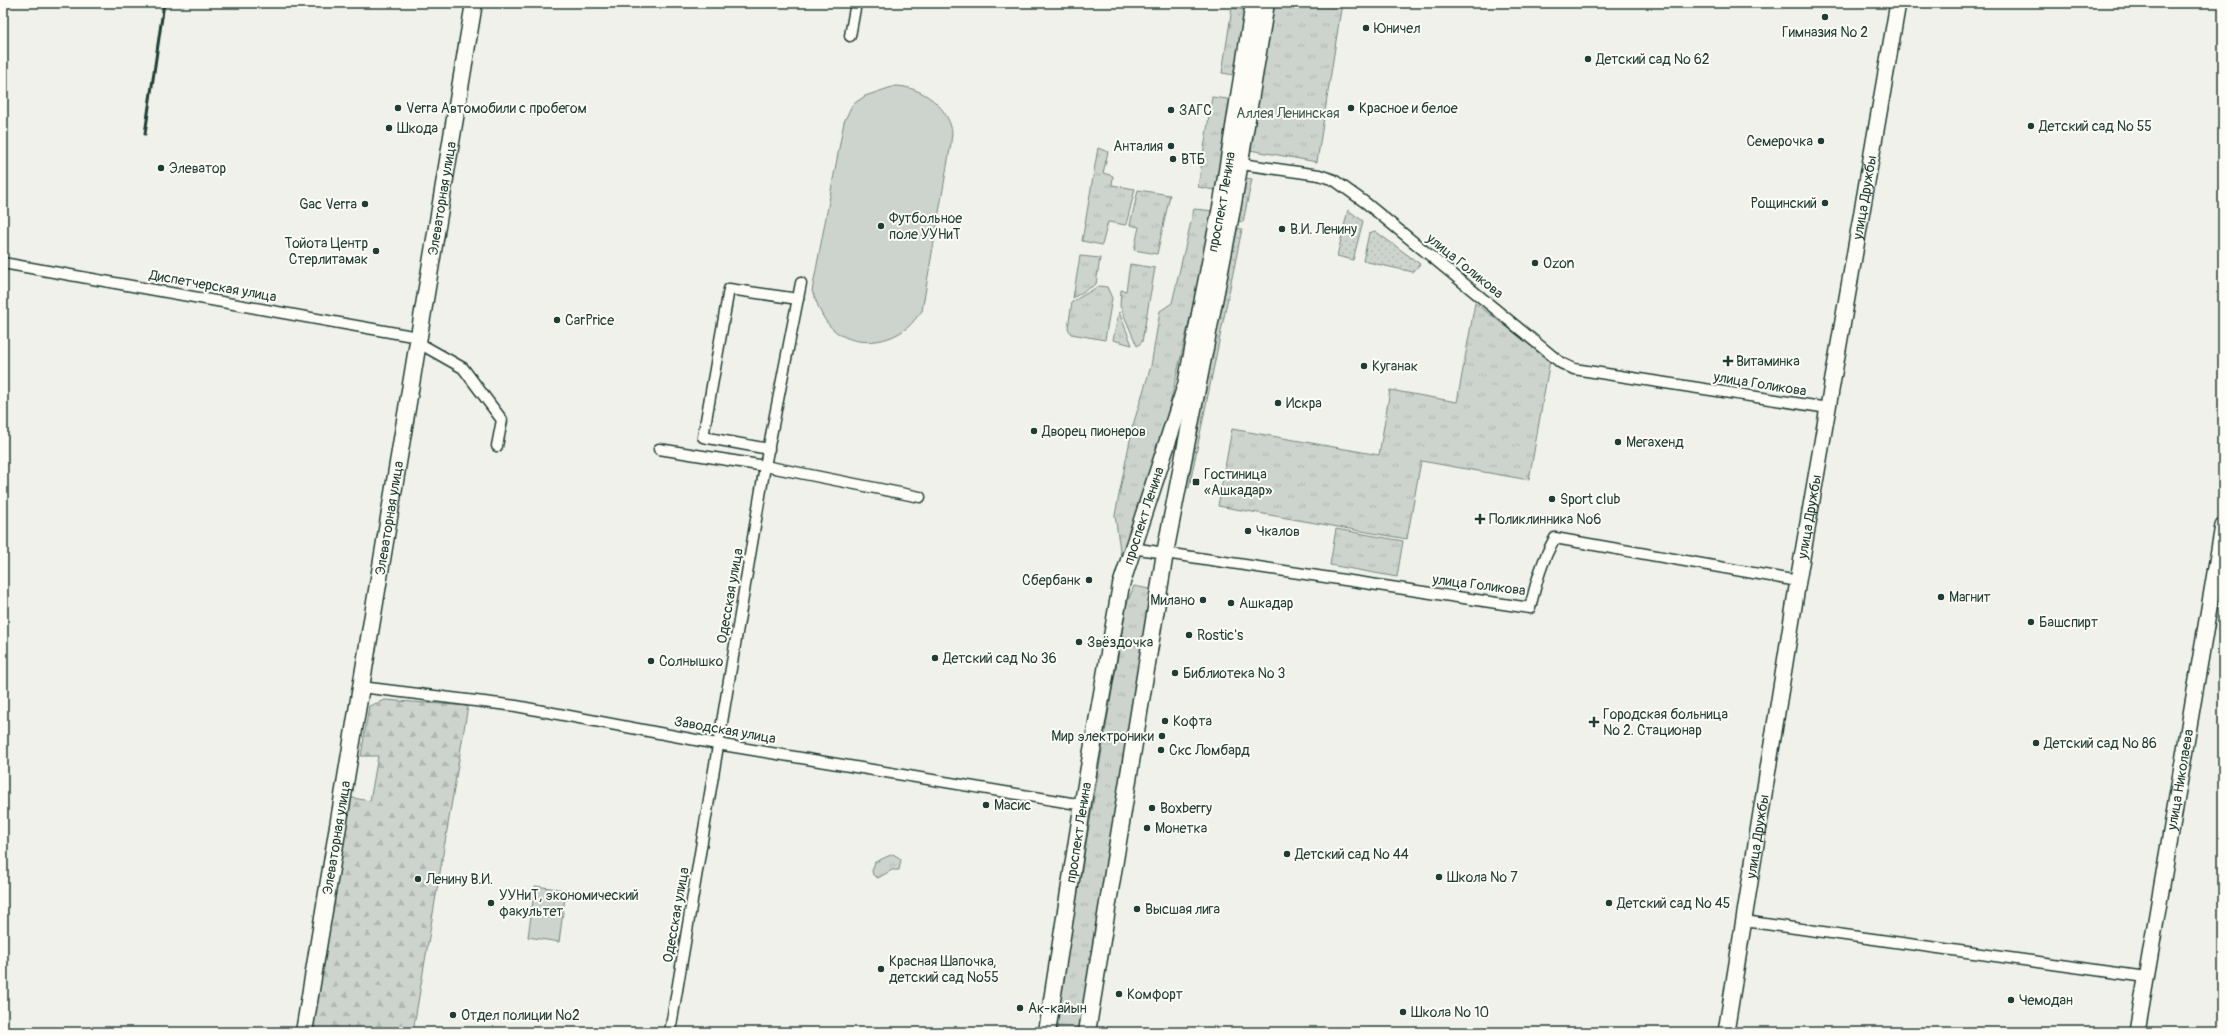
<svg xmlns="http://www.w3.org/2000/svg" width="2226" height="1035" font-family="Pangolin,sans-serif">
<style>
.grass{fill:url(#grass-dots);stroke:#768880}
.forest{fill:url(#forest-firs);stroke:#768880}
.park{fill:url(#park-tufts);stroke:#768880}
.garden{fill:#cdd3cd;stroke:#768880}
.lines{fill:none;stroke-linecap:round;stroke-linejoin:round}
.minor-casing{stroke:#1f3d34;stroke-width:13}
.secondary-casing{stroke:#1f3d34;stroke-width:18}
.primary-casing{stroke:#1f3d34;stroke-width:19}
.minor{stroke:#fdfcf7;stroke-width:10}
.secondary{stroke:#fdfcf7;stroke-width:15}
.primary{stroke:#fdfcf7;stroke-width:16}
.rail{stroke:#1f3d34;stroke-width:3}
.poi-dot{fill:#1f3d34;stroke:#fdfcf7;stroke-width:1.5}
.labels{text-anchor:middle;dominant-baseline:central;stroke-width:4;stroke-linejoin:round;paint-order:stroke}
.poi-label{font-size:14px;fill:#1f3d34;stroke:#fdfcf7;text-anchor:start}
.park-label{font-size:14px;fill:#425b53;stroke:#fdfcf7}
.street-label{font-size:14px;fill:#1f3d34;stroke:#fdfcf7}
</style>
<defs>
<pattern id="grass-dots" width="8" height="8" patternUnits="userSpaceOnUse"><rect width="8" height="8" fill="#cdd3cd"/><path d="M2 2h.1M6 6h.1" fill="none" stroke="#b0b6b1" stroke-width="1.8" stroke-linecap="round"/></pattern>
<pattern id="forest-firs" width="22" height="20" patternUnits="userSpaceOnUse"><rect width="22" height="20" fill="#cdd3cd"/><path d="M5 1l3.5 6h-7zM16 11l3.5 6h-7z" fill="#b0b6b1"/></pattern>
<pattern id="park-tufts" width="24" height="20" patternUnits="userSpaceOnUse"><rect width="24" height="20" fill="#cdd3cd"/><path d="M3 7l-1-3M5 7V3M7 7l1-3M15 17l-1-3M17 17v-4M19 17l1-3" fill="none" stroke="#b0b6b1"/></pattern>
</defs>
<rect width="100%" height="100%" fill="#f0f1eb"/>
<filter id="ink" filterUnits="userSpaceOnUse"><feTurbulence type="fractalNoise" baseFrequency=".025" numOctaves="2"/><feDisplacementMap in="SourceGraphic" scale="8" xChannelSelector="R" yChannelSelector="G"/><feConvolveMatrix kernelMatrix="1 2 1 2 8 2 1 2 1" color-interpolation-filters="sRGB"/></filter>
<g filter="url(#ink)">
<g class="grass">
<polygon points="1246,178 1252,179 1243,222 1237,221"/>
<polygon points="1348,210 1363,221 1353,260 1337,256"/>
<polygon points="1237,228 1242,229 1189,488 1183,487"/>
<polygon points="1375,231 1420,264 1413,272 1363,261 1369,233"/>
</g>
<polygon class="forest" points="385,700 468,706 413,1032 307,1032 347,797 370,801 378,756 361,756 369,706"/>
<g class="park">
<polygon points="1270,3 1342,3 1317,162 1244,149"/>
<polygon points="1232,8 1251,11 1240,76 1222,73"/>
<polygon points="1212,97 1235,100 1220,191 1198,187"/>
<polygon points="1098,148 1108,152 1103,173 1113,176 1112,185 1135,189 1126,225 1108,222 1102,245 1082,241"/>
<polygon points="1138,190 1170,195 1157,254 1134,250 1139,227 1130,225"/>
<polygon points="1194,209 1215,211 1154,472 1122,565 1115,515 1133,425 1151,366 1160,311 1172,303"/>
<polygon points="1080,256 1100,258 1096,284 1073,298"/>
<polygon points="1130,264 1155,268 1142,342 1137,346 1120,306 1121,290 1126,291"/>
<polygon points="1099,286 1107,287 1112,298 1105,340 1071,334 1068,328 1072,302"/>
<polygon points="1475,303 1550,360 1529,480 1421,461 1407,539 1218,506 1232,429 1379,455 1390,390 1457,402"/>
<polygon points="1119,312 1132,345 1113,340"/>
<polygon points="1336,529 1403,541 1397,577 1330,565"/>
<polygon points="1134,586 1149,589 1153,603 1083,1032 1054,1032 1127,603"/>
<polygon points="893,854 901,859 899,870 892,870 878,878 873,875 872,871 875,862"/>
</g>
<g class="garden">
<path d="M895,86C919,86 945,104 951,127C953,132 951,138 951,143L922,311C917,316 913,323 908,327C886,346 847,348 828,324C820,314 817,302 812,291L844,122L852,105L865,96Z"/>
<polygon points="535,886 566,890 559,942 528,937"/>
</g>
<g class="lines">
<defs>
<g id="minor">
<polyline points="850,36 856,3"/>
<polyline points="1234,163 1319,175 1334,180 1366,203 1561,363 1574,369 1828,408"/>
<polyline points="3,263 418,337"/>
<polyline points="417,342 463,368 502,420 497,446"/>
<polyline points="659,449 765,466 920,497"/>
<polyline points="769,449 703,437 729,289 798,299"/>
<path d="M1132,548L1530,608C1536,583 1542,560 1555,538L1798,581"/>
<polyline points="361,687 516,706 717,744 1083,805"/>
<polyline points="1744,921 2146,977"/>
<polyline points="670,1032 765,466 801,283"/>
</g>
<g id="secondary">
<path id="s1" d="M1726,1032L1798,581L1898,3"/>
<path id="s2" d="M2137,1032L2223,526"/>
</g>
<g id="primary">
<path id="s3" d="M304,1032L474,3"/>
<path id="s4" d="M1047,1032L1084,796L1121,585L1186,385L1222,202L1254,3"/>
<polyline points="1087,1032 1165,553 1233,204 1266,3"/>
</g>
</defs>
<use href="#minor" class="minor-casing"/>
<use href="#secondary" class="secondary-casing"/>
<use href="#primary" class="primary-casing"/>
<use href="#minor" class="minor"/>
<use href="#secondary" class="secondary"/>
<use href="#primary" class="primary"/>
<polyline class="rail" points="145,134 164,3"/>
</g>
</g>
<g class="poi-dot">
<circle cx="1825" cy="17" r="4"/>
<circle cx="1366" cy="28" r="4"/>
<circle cx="1588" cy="59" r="4"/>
<circle cx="398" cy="108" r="4"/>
<circle cx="1351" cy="108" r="4"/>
<circle cx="1171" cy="110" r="4"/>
<circle cx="2031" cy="126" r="4"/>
<circle cx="389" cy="128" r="4"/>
<circle cx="1821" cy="141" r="4"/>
<circle cx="1171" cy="146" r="4"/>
<circle cx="1173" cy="159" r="4"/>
<circle cx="161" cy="168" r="4"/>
<circle cx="1825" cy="203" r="4"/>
<circle cx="365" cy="204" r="4"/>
<circle cx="881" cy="226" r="4"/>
<circle cx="1282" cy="229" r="4"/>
<circle cx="376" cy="251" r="4"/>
<circle cx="1535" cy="263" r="4"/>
<circle cx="557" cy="320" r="4"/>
<path d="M1726 355h4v4h4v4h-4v4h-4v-4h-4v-4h4z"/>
<circle cx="1364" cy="366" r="4"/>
<circle cx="1278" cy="403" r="4"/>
<circle cx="1034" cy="431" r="4"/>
<circle cx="1618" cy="442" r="4"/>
<rect x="1192" y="478" width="8" height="8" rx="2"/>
<circle cx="1552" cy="499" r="4"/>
<path d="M1478 513h4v4h4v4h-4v4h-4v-4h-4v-4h4z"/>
<circle cx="1248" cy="531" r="4"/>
<circle cx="1089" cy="580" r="4"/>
<circle cx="1941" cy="597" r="4"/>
<circle cx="1203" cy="600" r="4"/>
<circle cx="1231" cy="603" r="4"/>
<circle cx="2031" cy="622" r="4"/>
<circle cx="1189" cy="635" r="4"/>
<circle cx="1079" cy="642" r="4"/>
<circle cx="935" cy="658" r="4"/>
<circle cx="651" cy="661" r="4"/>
<circle cx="1175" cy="673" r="4"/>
<circle cx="1165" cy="721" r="4"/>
<path d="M1592 716h4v4h4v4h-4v4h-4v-4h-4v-4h4z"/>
<circle cx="1162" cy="736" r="4"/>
<circle cx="2036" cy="743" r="4"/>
<circle cx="1161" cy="750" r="4"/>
<circle cx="986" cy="805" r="4"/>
<circle cx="1152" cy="808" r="4"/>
<circle cx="1147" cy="828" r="4"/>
<circle cx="1287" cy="854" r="4"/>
<circle cx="1439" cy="877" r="4"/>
<circle cx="418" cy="879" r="4"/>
<circle cx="491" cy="903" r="4"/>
<circle cx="1609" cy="903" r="4"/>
<circle cx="1137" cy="909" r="4"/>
<circle cx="881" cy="969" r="4"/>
<circle cx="1119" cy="994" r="4"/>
<circle cx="2011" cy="1000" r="4"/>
<circle cx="1020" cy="1008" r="4"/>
<circle cx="1403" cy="1012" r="4"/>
<circle cx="453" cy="1015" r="4"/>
</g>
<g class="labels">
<g class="poi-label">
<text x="1374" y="28">Юничел</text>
<text x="1825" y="32" text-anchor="middle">Гимназия № 2</text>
<text x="1596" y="59">Детский сад № 62</text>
<text x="406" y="108">Verra Автомобили с пробегом</text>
<text x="1359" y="108">Красное и белое</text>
<text x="1179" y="110">ЗАГС</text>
<text x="2039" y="126">Детский сад № 55</text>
<text x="397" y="128">Шкода</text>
<text x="1813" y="141" text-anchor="end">Семерочка</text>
<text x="1163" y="146" text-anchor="end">Анталия</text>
<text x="1181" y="159">ВТБ</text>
<text x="169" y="168">Элеватор</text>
<text x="1817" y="203" text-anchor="end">Рощинский</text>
<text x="357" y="204" text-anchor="end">Gac Verra</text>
<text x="889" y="218">Футбольное<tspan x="889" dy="16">поле УУНиТ</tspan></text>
<text x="1290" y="229">В.И. Ленину</text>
<text x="368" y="243" text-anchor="end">Тойота Центр<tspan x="368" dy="16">Стерлитамак</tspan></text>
<text x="1543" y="263">Ozon</text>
<text x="565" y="320">CarPrice</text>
<text x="1736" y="361">Витаминка</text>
<text x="1372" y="366">Куганак</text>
<text x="1286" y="403">Искра</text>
<text x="1042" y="431">Дворец пионеров</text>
<text x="1626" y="442">Мегахенд</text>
<text x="1204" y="474">Гостиница<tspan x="1204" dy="16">«Ашкадар»</tspan></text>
<text x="1560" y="499">Sport club</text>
<text x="1489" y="519">Поликлинника №6</text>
<text x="1256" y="531">Чкалов</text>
<text x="1081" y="580" text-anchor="end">Сбербанк</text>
<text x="1949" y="597">Магнит</text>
<text x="1195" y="600" text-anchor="end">Милано</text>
<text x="1239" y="603">Ашкадар</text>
<text x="2039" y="622">Башспирт</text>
<text x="1197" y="635">Rostic's</text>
<text x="1087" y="642">Звёздочка</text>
<text x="943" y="658">Детский сад № 36</text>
<text x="659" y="661">Солнышко</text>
<text x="1183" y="673">Библиотека № 3</text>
<text x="1603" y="714">Городская больница<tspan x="1603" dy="16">№ 2. Стационар</tspan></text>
<text x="1173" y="721">Кофта</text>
<text x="1154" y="736" text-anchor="end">Мир электроники</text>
<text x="2044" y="743">Детский сад № 86</text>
<text x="1169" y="750">Скс Ломбард</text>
<text x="994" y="805">Масис</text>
<text x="1160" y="808">Boxberry</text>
<text x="1155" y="828">Монетка</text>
<text x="1295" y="854">Детский сад № 44</text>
<text x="1447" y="877">Школа № 7</text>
<text x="426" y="879">Ленину В.И.</text>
<text x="499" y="895">УУНиТ, экономический<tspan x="499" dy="16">факультет</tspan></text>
<text x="1617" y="903">Детский сад № 45</text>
<text x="1145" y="909">Высшая лига</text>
<text x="889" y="961">Красная Шапочка,<tspan x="889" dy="16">детский сад №55</tspan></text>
<text x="1127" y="994">Комфорт</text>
<text x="2019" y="1000">Чемодан</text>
<text x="1028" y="1008">Ак-кайын</text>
<text x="1411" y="1012">Школа № 10</text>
<text x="461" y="1015">Отдел полиции №2</text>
</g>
<g class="park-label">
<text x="1288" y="113">Аллея Ленинская</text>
</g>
<g class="street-label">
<text stroke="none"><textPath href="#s3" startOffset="845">Элеваторная улица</textPath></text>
<text stroke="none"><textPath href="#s1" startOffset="846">улица Дружбы</textPath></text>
<text stroke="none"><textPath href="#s4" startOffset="850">проспект Ленина</textPath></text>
<text transform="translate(1465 266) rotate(39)">улица Голикова</text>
<text transform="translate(213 286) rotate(10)">Диспетчерская улица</text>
<text transform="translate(1760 384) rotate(9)">улица Голикова</text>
<text stroke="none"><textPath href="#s4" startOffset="526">проспект Ленина</textPath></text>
<text stroke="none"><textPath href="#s3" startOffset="521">Элеваторная улица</textPath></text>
<text stroke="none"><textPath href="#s1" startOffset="522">улица Дружбы</textPath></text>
<text transform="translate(1479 585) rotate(7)">улица Голикова</text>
<text transform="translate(730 596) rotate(-80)">Одесская улица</text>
<text transform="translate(725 730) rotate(10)">Заводская улица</text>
<text stroke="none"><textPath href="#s2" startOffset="256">улица Николаева</textPath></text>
<text stroke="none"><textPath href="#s4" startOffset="202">проспект Ленина</textPath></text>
<text stroke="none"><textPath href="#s3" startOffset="197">Элеваторная улица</textPath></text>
<text stroke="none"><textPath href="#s1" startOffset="198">улица Дружбы</textPath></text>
<text transform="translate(676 915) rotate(-80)">Одесская улица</text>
</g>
</g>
<rect width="2226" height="1035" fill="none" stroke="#fdfcf7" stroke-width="16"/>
<rect x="8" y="8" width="2210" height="1019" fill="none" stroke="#1f3d34" stroke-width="1.5" filter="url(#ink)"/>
</svg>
